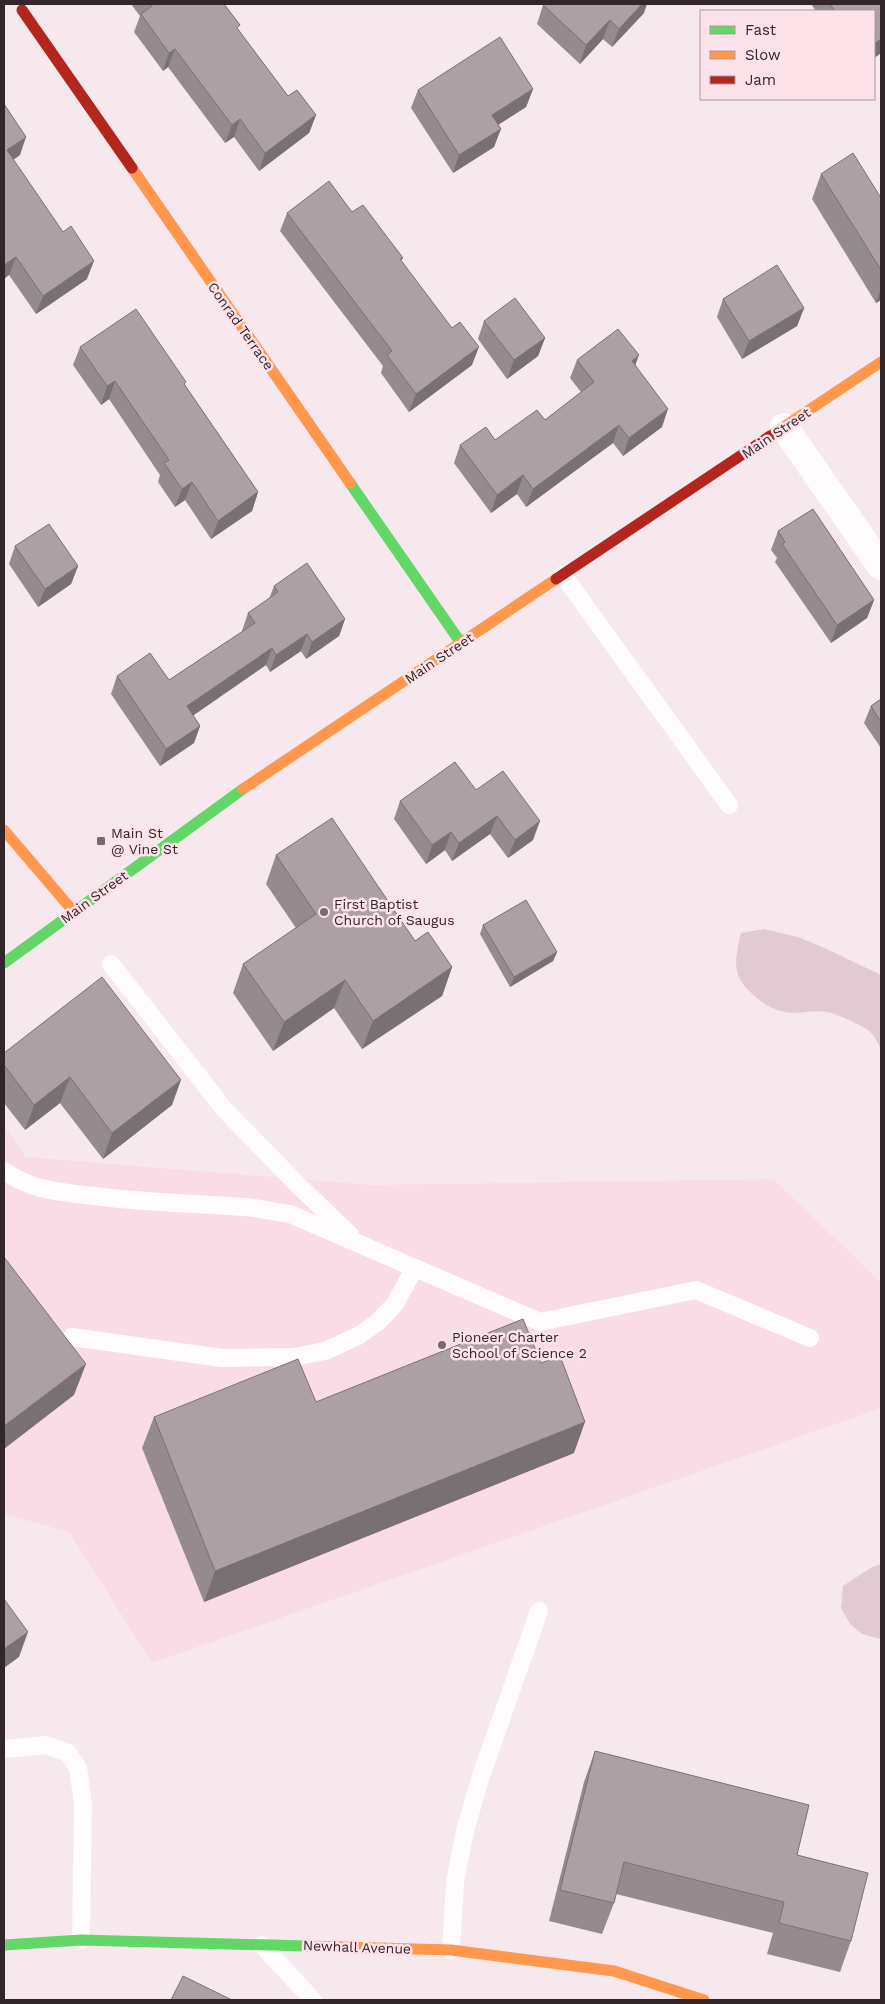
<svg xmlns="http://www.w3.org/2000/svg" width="885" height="2004" font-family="'Work Sans',sans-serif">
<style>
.built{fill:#fadce6}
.green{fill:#e2cad2}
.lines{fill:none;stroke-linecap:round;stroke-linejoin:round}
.lane{stroke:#fefcfc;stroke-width:18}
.street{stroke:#fefcfc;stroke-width:28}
.fast{stroke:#63d668;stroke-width:11}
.slow{stroke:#ff974d;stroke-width:11}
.jam{stroke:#b3261e;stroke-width:11}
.wall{fill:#958a8e}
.shaded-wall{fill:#797074}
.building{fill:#ada0a5;stroke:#797074}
.poi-dot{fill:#776a6e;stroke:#fde2ea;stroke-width:2}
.labels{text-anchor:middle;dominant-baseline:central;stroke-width:5;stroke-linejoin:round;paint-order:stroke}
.street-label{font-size:14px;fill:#32262a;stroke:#fde2ea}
.poi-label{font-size:14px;fill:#32262a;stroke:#fde2ea;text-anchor:start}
</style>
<rect width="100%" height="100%" fill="#f7e8ed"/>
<polygon class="built" points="4,1126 26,1157 370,1185 773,1179 881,1282 881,1408 152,1663 69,1532 4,1514"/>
<g class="green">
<path d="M764,929L798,937L827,949L881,975V1051C879,1044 876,1039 872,1034C866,1026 837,1014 827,1012C815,1009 798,1015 785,1012C774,1010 765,1005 757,998C731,976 734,965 741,933Z"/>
<polygon points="881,1564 881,1639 862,1634 850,1624 841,1608 843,1586 872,1567"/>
</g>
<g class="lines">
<g class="lane">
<polyline points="563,575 729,805"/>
<polyline points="111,964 224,1109 299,1186 350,1235"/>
<path d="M4,1171C33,1191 60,1192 95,1196C145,1203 194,1203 244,1207C259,1208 275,1212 290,1214L540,1322L696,1290L810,1338"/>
<polyline points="72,1337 222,1358 294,1357 325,1351 358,1336 378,1322 395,1304 414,1269"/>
<polyline points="4,1749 46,1745 68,1753 78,1768 83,1804 81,1940"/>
<polyline points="262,1945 313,2000"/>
<polyline points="451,1950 455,1882 465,1831 480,1779 539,1611"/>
</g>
<polyline class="street" points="784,427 881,566"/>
<g class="fast">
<polyline points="350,483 461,643"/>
<polyline points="4,963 243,789"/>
<polyline points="4,1945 81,1940 306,1946"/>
</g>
<g class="slow">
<polyline points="132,168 350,483"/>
<polyline points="770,436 881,362"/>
<polyline points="243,789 556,579"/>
<polyline points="4,830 73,911"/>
<polyline points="306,1946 451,1950 614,1971 704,2000"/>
</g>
<g class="jam">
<polyline points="22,10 132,168"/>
<polyline points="556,579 770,436"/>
</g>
</g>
<g class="wall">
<polygon points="131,4 224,4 239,31 288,96 316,115 309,133 259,171 234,137 225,143 168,67 163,71 134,32 140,16"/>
<polygon points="811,4 881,4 881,53 874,58 874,11 816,11"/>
<polygon points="543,5 644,13 612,47 603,39 580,64 537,24"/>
<polygon points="533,89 526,107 498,125 494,147 453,173 411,108 418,90"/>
<polygon points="4,104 20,155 13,160 87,279 36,314 9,275"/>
<polygon points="821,174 881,198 881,300 876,303 812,199"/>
<polygon points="352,212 403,258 401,261 472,365 409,412 381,373 383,366 280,231 287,213"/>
<polygon points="723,299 804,308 797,326 742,359 717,317"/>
<polygon points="484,321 545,338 538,356 507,379 478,339"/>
<polygon points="80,347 185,385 258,492 252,511 211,539 185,500 175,507 158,482 160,475 109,399 101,405 73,365"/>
<polygon points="577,360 635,365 662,427 623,456 613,443 526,507 517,494 491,513 454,463 460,445 495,440 545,420 581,392 570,378"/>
<polygon points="778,531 874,600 867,618 831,643 775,562 777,558 771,550"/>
<polygon points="15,546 78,566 71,584 38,607 9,564"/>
<polygon points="274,586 345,619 339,636 306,659 301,651 270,672 266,665 193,715 200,726 194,743 160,766 111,694 117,676 169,680 242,632 242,631 248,613 269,599"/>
<polygon points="881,699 881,748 864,723 871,706"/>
<polygon points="476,790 533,840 508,858 490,834 452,861 445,850 426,864 394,819 400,801"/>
<polygon points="276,855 415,941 452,967 442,996 362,1049 334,1008 273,1051 233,993 243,964 296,928 266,884"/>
<polygon points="483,925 557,952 553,961 510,987 480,934"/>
<polygon points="4,1053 172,1105 103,1159 60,1103 25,1130 4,1103"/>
<polygon points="316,1402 574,1453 204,1602 142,1448 154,1417"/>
<polygon points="595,1751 797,1855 851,1941 840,1972 767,1954 773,1933 616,1894 614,1903 602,1934 549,1921 584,1782"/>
</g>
<g class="shaded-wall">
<polygon points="642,4 647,4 644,13 612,47 619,29"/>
<polygon points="610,20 603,39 580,64 586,45"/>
<polygon points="881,39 881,53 874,58 874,44"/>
<polygon points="175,49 168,67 163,71 169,53"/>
<polygon points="533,89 526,107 485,133 492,115"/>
<polygon points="316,115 309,133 259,171 265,153"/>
<polygon points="240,119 234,137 225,143 232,125"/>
<polygon points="501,129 494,147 453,173 459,155"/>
<polygon points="26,137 20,155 4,166 7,150"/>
<polygon points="16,257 9,275 4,279 4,265"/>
<polygon points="94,261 87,279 36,314 43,296"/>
<polygon points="881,289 881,300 876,303"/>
<polygon points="804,308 797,326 742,359 749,341"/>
<polygon points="545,338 538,356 507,379 514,360"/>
<polygon points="479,347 472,365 409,412 416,394"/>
<polygon points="639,355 632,374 632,361"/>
<polygon points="115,381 109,399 101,405 107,386"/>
<polygon points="668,409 662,427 623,456 629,438"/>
<polygon points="619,425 613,443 526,507 533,489"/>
<polygon points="523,475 517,494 491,513 497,495"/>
<polygon points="192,482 185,500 175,507 182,489"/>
<polygon points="258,492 252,511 211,539 218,521"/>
<polygon points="78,566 71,584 38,607 45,589"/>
<polygon points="874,600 867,618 831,643 837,625"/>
<polygon points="345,619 339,636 306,659 312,642"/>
<polygon points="307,634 301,651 270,672 276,655"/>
<polygon points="272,648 266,665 181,724 187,706"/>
<polygon points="200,726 194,743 160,766 166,749"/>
<polygon points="497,816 490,834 452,861 459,843"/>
<polygon points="540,821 533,840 508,858 515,840"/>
<polygon points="451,832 445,850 426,864 432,845"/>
<polygon points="557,952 553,961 510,987 514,977"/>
<polygon points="452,967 442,996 362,1049 373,1021"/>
<polygon points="345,980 334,1008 273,1051 284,1022"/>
<polygon points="70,1077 60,1103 25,1130 34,1105"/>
<polygon points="181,1080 172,1105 103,1159 112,1133"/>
<polygon points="86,1364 74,1395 4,1449 4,1426"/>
<polygon points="585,1422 574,1453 204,1602 215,1571"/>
<polygon points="28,1632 19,1657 4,1668 4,1649"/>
</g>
<g class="building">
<polygon points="151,4 224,4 240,25 237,28 288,96 297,90 316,115 265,153 240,119 232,125 175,49 169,53 141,14 152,6"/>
<polygon points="545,4 642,4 619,29 610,20 586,45 543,5"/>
<polygon points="830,4 881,4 881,39 874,44 874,11 835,11"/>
<polygon points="500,37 533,89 492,115 501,129 459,155 418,90"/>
<polygon points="4,104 26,137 7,150 63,232 71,226 94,261 43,296 16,257 4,265"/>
<polygon points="853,153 881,198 881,270 821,174"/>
<polygon points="329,181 352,212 363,205 403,258 400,259 452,328 460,322 479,347 416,394 387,355 392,351 287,213"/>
<polygon points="777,265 804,308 749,341 723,299"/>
<polygon points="515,298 545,338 514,360 484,321"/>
<polygon points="136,309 186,382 184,384 258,492 218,521 192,482 182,489 164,463 169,460 115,381 107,386 80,347"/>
<polygon points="618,329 639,355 632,361 668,409 629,438 619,425 533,489 523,475 497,495 460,445 486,427 495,440 537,410 545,420 594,382 577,360"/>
<polygon points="813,509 874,600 837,625 782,544 785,542 778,531"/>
<polygon points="49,524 78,566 45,589 15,546"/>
<polygon points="307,563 345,619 312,642 307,634 276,655 272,648 187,706 200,726 166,749 117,676 150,653 169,680 255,623 248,613 278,592 274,586"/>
<polygon points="881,699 881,722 871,706"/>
<polygon points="455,762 476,790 503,771 540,821 515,840 497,816 459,843 451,832 432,845 400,801"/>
<polygon points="332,818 415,941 428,932 452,967 373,1021 345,980 284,1022 243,964 316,914 276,855"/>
<polygon points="526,900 557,952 514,977 483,925"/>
<polygon points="102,977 181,1080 112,1133 70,1077 34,1105 4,1065 4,1053"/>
<polygon points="4,1257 86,1364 4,1426"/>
<polygon points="523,1319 541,1363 560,1356 585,1422 215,1571 154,1417 298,1359 316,1402"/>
<polygon points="4,1599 28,1632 4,1649"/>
<polygon points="595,1751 809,1805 797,1855 868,1873 851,1941 779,1923 784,1902 624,1862 614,1903 560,1890"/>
<polygon points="183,1976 232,2000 171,2000"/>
</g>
<g class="poi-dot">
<rect x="96" y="836" width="10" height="10" rx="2.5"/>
<circle cx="324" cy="912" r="5"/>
<circle cx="442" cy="1345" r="5"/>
</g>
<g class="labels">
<g class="street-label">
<text transform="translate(241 326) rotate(55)">Conrad Terrace</text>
<text transform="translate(776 433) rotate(-34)">Main Street</text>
<text transform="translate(439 658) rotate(-34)">Main Street</text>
<text transform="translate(94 897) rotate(-36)">Main Street</text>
<text transform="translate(357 1947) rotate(2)">Newhall Avenue</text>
</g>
<g class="poi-label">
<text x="111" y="833">Main St<tspan x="111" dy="16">@ Vine St</tspan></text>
<text x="334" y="904">First Baptist<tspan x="334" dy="16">Church of Saugus</tspan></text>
<text x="452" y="1337">Pioneer Charter<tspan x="452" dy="16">School of Science 2</tspan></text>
</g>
</g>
<rect width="885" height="2004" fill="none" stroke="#32262a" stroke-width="10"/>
<rect x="700" y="10" width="175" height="90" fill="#fde2ea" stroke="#ac979d"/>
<rect x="710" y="26" width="25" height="8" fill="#63d668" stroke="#ac979d"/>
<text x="745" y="35" font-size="15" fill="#32262a">Fast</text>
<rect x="710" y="51" width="25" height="8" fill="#ff974d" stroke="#ac979d"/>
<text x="745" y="60" font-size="15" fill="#32262a">Slow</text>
<rect x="710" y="76" width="25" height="8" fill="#b3261e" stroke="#ac979d"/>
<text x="745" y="85" font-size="15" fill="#32262a">Jam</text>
</svg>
